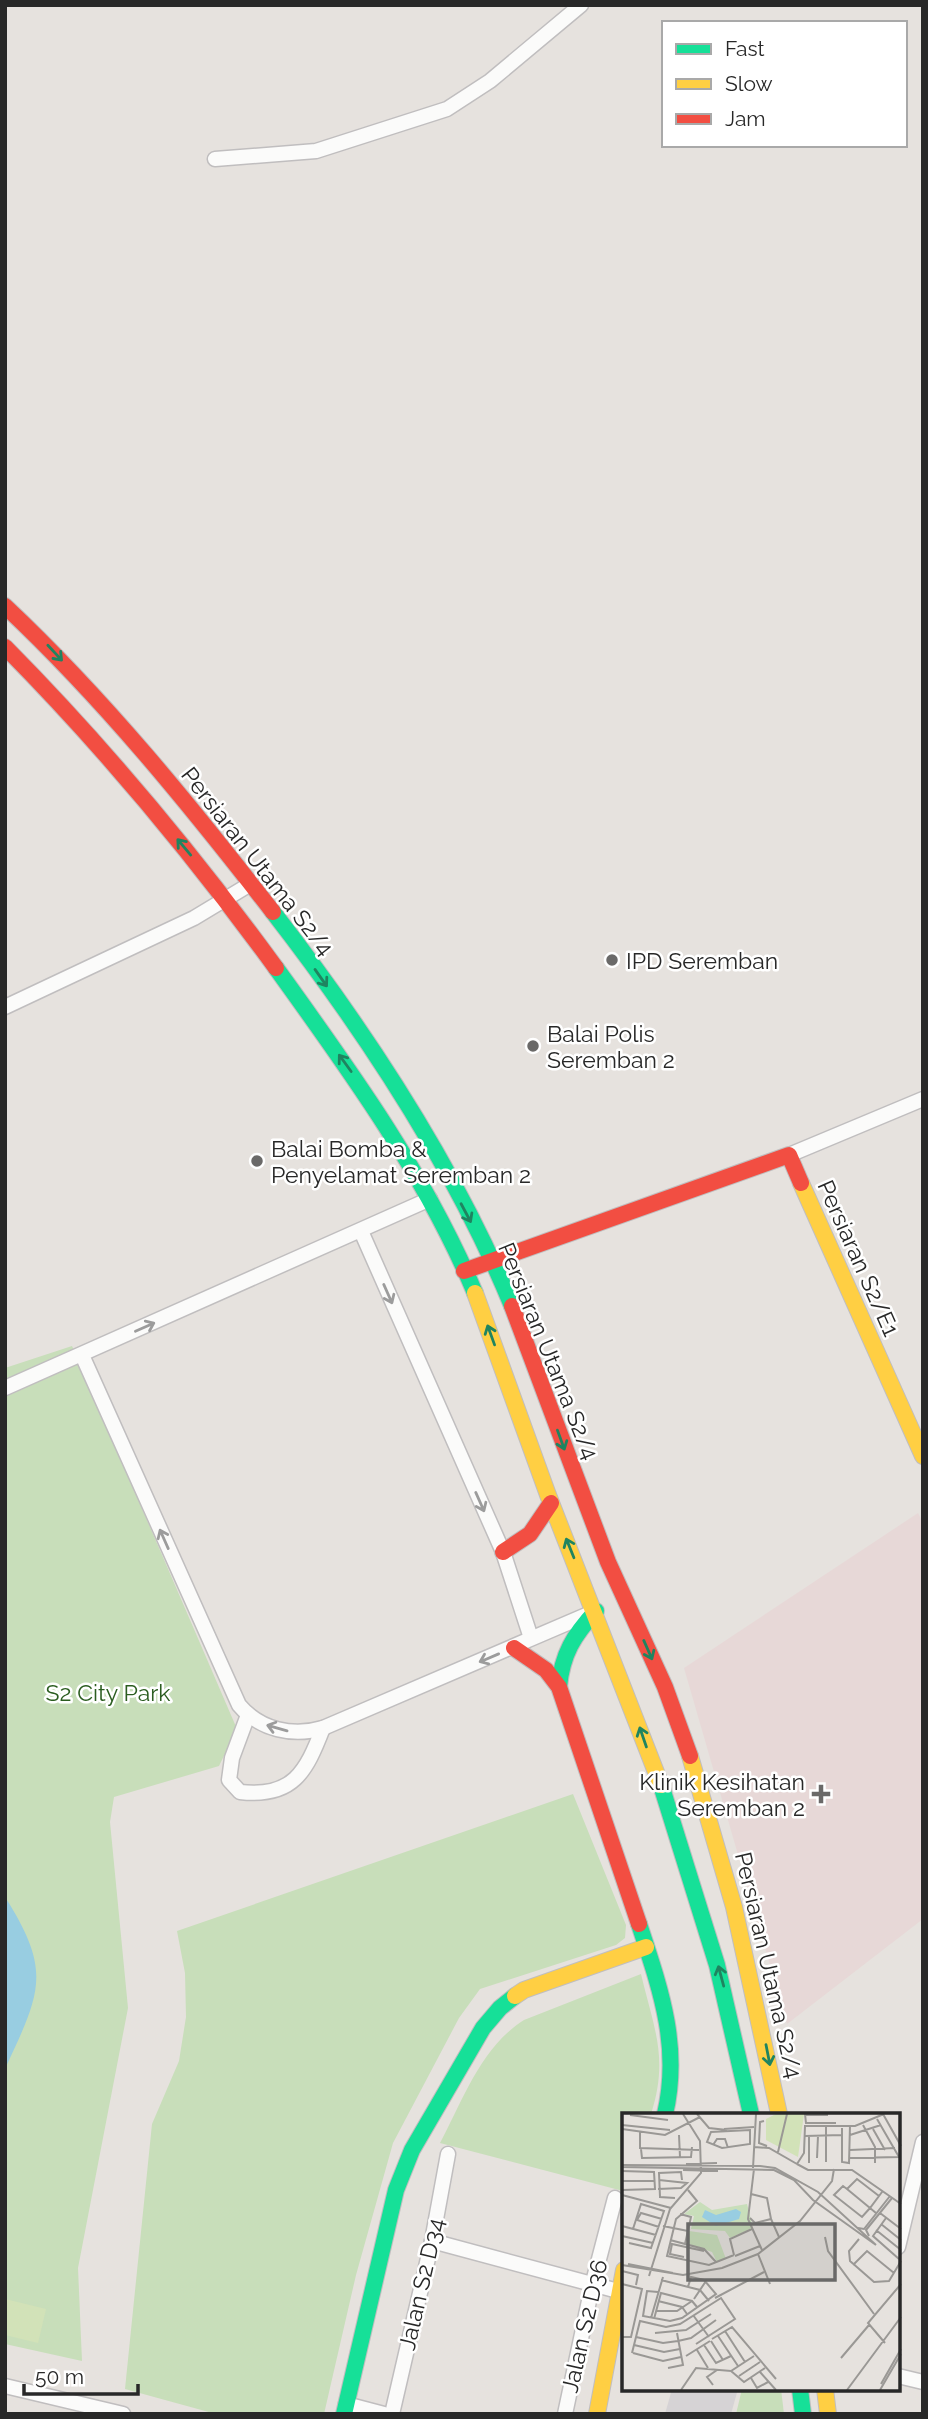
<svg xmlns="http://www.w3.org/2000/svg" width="928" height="2419" font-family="Raleway,sans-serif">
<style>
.industrial{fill:#d6d3d5}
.medical{fill:#e7d8d7}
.green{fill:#c8deba}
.pitch{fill:#d2e2b8}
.water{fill:#98cde1}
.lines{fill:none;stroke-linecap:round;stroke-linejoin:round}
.street-casing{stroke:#c0bebf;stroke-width:17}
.fast-casing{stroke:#c0bebf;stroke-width:18}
.slow-casing{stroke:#c0bebf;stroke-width:18}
.jam-casing{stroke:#c0bebf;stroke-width:18}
.street{stroke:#fbfbfa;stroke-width:14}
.fast{stroke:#16e098;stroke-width:16}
.slow{stroke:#ffcf43;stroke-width:16}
.jam{stroke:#f24e42;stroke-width:16}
.oneway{stroke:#1f8460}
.oneway2{stroke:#9c9c9c}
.poi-dot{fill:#6a6968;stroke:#fff;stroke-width:2.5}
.labels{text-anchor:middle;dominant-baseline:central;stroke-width:5;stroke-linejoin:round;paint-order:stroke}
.street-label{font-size:23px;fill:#282828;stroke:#fff}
.poi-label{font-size:23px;fill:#282828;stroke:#fff;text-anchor:start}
.park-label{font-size:23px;fill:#2b5d20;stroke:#fff}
.inset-road{fill:none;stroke:#9a9895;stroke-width:2}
.view{fill:#6a6968;fill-opacity:0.15;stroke:#6a6968;stroke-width:3.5}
.inset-edge{fill:none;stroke:#282828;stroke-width:3.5}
</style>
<rect width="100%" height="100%" fill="#e6e2de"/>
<polygon class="industrial" points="672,2389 738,2389 731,2414 665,2414"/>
<polygon class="medical" points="918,1513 923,1523 923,1919 787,2024 684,1668"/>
<g class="green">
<polygon points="72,1346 237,1729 219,1766 114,1797 110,1822 128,2008 78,2268 82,2361 5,2344 5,1368"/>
<polygon points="573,1794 626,1925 625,1938 616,1945 480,1989 459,2018 393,2143 356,2275 324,2414 216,2414 125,2389 152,2124 179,2061 186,2017 185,1973 177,1931"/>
<path d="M641,1974C654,2029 669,2058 651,2114H624L623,2191L440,2143C463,2100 481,2047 524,2020Z"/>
<polygon points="742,2389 781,2389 784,2414 736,2414"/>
</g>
<polygon class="pitch" points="5,2299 46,2309 38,2343 5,2335"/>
<path class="water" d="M5,1897C53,1972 40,1993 5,2069Z"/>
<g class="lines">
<defs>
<g id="street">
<polyline points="215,159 316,151 447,109 490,81 581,5"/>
<polyline points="5,1007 194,918 252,883"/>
<polyline points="789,1155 923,1099"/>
<polyline points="361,1231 503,1552 531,1638"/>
<path d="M82,1355L239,1705C260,1730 293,1737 323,1728L591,1613"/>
<polyline points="5,1388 430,1199"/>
<path d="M248,1715L232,1758L229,1780L240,1792C293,1798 306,1772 323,1728"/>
<polyline points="432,2241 618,2291"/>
<polyline points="898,2247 923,2142"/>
<polyline points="898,2376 923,2382"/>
<polyline points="5,2386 123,2414"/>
<polyline points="346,2404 384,2414"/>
<polyline points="392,2414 432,2241 448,2154"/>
<polyline points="565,2414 593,2282 615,2198"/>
</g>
<g id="fast">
<path d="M273,912C366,1032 454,1165 512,1306"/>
<path d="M276,968C351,1072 425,1174 475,1293"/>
<path d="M559,1687C562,1654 574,1635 596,1611"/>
<polyline points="661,1785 717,1965 751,2114"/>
<path d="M639,1924C660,1988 681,2046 665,2114"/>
<polyline points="800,2389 803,2414"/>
<polyline points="344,2414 396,2190 412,2150 483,2028 500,2008 515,1996"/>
</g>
<g id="slow">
<polyline points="801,1183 923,1456"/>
<polyline points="475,1293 548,1495 661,1785"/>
<polyline points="690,1756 734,1907 779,2114"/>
<polyline points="515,1996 524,1990 646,1947"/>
<polyline points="825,2389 828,2414"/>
<polyline points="597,2414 624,2270"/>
</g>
<g id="jam">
<path d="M5,606C104,699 190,805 273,912"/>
<path d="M5,647C104,747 193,854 276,968"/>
<polyline points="464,1271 789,1155 801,1183"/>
<polyline points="512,1306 608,1562 665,1687 690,1756"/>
<polyline points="503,1552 530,1534 551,1503"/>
<polyline points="514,1648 546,1670 559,1687 639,1924"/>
</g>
</defs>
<use href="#street" class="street-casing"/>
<use href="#fast" class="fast-casing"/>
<use href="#slow" class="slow-casing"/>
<use href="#jam" class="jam-casing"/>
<use href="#street" class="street"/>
<use href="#fast" class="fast"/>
<use href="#slow" class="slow"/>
<use href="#jam" class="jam"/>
</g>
<defs><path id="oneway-shaft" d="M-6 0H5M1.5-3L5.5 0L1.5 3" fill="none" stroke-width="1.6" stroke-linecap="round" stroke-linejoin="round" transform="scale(1.75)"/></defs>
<g class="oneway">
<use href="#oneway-shaft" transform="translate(55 653) rotate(47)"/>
<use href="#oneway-shaft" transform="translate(184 847) rotate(-130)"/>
<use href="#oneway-shaft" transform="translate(321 978) rotate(55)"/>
<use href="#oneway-shaft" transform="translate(345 1063) rotate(-126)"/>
<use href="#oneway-shaft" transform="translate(466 1213) rotate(62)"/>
<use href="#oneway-shaft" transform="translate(491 1335) rotate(-110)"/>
<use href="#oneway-shaft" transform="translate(561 1440) rotate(70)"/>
<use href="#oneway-shaft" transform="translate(570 1548) rotate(-112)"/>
<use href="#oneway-shaft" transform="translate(648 1650) rotate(66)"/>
<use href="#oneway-shaft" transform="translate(643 1737) rotate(-109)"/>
<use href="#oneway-shaft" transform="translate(721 1976) rotate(-105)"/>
<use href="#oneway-shaft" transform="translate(768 2055) rotate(79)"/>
</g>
<g class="oneway2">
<use href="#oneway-shaft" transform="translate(388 1294) rotate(66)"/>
<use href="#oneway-shaft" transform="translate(145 1327) rotate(-24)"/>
<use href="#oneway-shaft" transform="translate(480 1502) rotate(66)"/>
<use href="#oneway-shaft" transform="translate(164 1539) rotate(-114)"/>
<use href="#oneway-shaft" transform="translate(489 1658) rotate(157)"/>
<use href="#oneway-shaft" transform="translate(277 1728) rotate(-164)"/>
</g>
<g class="poi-dot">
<circle cx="612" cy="960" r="7"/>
<circle cx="533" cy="1046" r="7"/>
<circle cx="257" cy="1161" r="7"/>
<path d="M817.5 1783.5h7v7h7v7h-7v7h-7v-7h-7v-7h7z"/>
</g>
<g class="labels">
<g class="street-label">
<text transform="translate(258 861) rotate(52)">Persiaran Utama S2/4</text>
<text transform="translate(859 1258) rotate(66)">Persiaran S2/E1</text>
<text transform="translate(549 1351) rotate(68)">Persiaran Utama S2/4</text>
<text transform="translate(769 1965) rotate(77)">Persiaran Utama S2/4</text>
<text transform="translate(421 2284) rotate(-77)">Jalan S2 D34</text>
<text transform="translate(584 2326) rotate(-77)">Jalan S2 D36</text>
</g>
<g class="poi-label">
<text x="626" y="960">IPD Seremban</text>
<text x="547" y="1033">Balai Polis<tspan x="547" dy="26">Seremban 2</tspan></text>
<text x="271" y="1148">Balai Bomba &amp;<tspan x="271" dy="26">Penyelamat Seremban 2</tspan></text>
<text x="805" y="1781" text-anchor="end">Klinik Kesihatan<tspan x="805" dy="26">Seremban 2</tspan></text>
</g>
<g class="park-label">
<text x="108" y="1692">S2 City Park</text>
</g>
</g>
<g transform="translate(622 2113)">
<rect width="278" height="278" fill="#e6e2de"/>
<path d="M78,89L90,97L125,91L131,115L108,125L103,118L69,116L72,103L62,101ZM67,118L95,122L104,146L95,149L90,139L64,130Z" fill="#c8deba"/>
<path d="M154,1H182L176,44L144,27V6Z" fill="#d2e2b8"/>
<path d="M114,96L119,99L117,106L94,113L80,104L83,97L94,102Z" fill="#98cde1"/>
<path class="inset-road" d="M75,1L87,15L105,17M183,1L184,10H214M261,1L279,33M8,2L46,7M183,2H206M142,8L138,9L137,30L145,33M0,12L48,17M241,12L253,34V50M220,15V49L227,50L228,12M0,16L43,22L78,4M102,16L132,14M251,16L263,37M128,17V31L100,35L85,29L89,19ZM18,19V35L77,37M57,22L58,44M228,22L259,12M183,23L220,22M91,32L95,26H103L106,35M132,34L147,35L175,51L182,40L183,13H233L262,1M19,36L20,45L69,44L70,34M228,37L273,35M156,39L165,1M195,45L196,23M228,45L277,44L255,6M204,49V12M187,50V23M64,51L95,50M175,51L186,57H230L279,91M0,52L138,53L153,55L196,79L254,132L191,87L172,67L152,57L0,54M131,55L134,1M132,56L126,106L140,137M61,57L96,58M0,58L32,59L33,76L0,77M0,68H33M36,76L59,75L65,70L37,67M225,76L235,66L257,83M66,77L75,88L54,106L45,143L87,152L112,142M129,81L145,85L149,106M0,82L49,95M53,85L38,84L37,60L59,59L60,67M254,100L248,95L225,76L221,73L212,82L240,104L248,95L260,79M258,100L279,116M58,101L69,104L63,131M128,105L133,110L149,106L157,124M264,105L251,123L277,146M259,111L279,127M0,113L34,122M41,113L66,118M37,114L15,107L19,100L40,106M236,115L242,116L268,83M254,117L279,137M0,123L31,130M247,123L244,117L270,85M203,124L206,138L252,201M237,126L227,138L228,148L252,169L267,168L279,148M48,127L82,136L94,149M7,130L29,135L42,98L19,91L11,116M136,141L148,171M112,142L108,126L130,116M113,143L138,133M62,144L48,141L50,131L82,138M6,151L51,160M0,152L61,162L100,155L136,141L178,108L210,68L212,56M231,152L245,138L272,160M0,158L16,162L14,172M27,163L48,96L79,60L78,28L61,1M39,167L78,177L87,188M0,171L20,176L9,224H0M36,179L25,178L21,203L48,208L60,205L94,181L82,167L69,164L66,174M93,185L142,159M72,186L84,168M36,188L60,194L65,201M34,198H55L70,188M71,202L87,224M29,205L41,164M32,206L39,180L70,188L75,194M103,218L123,249M33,220L64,217L89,201M96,223L116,253M14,224L41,230L56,228L69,225L94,207M90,226L110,214L154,266M89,228L101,247M263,230L246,210L279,171M12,232L42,239L58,236M82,232L94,250L109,243M75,237L86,255M10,240L18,208L44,214L58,211L99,185L113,206L74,231M11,240L41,248L59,244M64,243L88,228M219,245L247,212M46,255L61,252L55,220M109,258L122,269L143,255M138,259L154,277M117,263L138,249M129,265L135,275L146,269M259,271L279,236M91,272L85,264L95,257M59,277L74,255L109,258L132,243M225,277L279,204M258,277L279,241"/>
<path class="view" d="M66,111H213V167H66Z"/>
<rect width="278" height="278" class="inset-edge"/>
</g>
<rect width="928" height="2419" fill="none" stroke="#282828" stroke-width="14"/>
<rect x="662" y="21" width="245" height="126" fill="#ffffff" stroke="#a9a9a9" stroke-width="2"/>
<rect x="676" y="44" width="35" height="10" fill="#16e098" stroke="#a9a9a9" stroke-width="2"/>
<text x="725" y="56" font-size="21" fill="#282828">Fast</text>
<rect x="676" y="79" width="35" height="10" fill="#ffcf43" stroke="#a9a9a9" stroke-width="2"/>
<text x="725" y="91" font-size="21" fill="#282828">Slow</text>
<rect x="676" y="114" width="35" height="10" fill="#f24e42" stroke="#a9a9a9" stroke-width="2"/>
<text x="725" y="126" font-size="21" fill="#282828">Jam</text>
<path d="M24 2384v10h114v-10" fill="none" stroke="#282828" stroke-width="3.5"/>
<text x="35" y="2384" font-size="21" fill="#282828" stroke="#ffffff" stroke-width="5" paint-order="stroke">50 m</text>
</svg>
